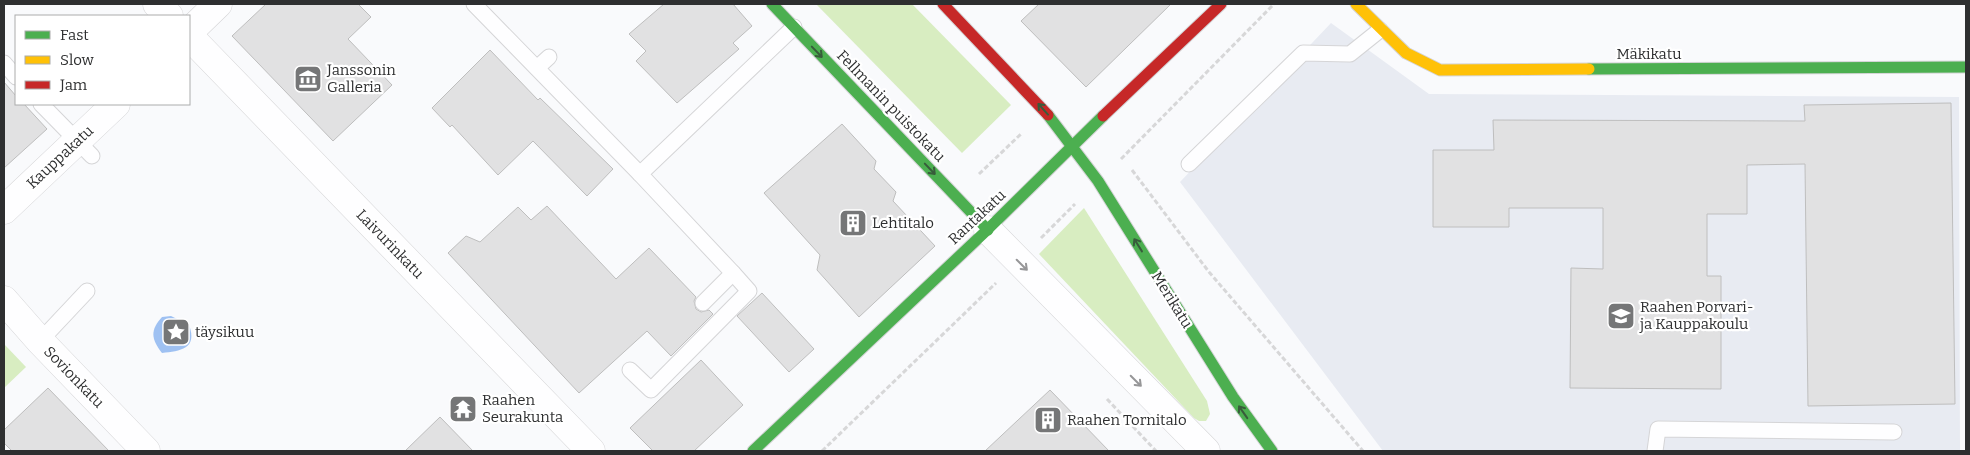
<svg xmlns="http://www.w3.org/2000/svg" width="1970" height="455" font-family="Bitter,serif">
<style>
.built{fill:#e8ebf2}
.green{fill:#d8edc1}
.water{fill:#9fc1f2}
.building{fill:#e1e1e2;stroke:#bebebe}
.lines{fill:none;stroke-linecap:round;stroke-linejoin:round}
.lane-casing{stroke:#d5d5d7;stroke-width:17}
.street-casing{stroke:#d5d5d7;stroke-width:29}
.fast-casing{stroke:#d5d5d7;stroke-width:13}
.slow-casing{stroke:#d5d5d7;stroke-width:13}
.jam-casing{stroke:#d5d5d7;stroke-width:13}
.path{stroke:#d7d7d8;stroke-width:3;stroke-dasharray:5 2.5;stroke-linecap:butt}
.lane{stroke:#fefeff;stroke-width:15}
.street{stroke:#fefeff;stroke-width:28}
.fast{stroke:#4caf50;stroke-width:11}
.slow{stroke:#ffc107;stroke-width:11}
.jam{stroke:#c62828;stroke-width:11}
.oneway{stroke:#385c3b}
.oneway2{stroke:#969698}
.labels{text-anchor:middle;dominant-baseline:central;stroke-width:4.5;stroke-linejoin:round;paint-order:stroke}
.street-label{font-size:15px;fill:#2e2f30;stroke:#fff}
.poi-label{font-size:15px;fill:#2e2f30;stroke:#fff;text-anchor:start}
</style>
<rect width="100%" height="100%" fill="#f9fafc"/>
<polygon class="built" points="1331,23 1429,94 1959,97 1960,451 1383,451 1180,182"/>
<g class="green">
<polygon points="816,4 912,4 1011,105 962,153"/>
<polygon points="1084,208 1207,401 1210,414 1206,421 1199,421 1194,418 1039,254"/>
<polygon points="4,344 26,367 4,388"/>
</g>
<path class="water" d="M171,316L189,325C198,349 180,351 162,353C151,339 150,330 162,317Z"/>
<g class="building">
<polygon points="266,4 358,4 371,17 348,39 392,85 333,141 232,36"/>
<polygon points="664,4 733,4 752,26 733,43 739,49 677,103 636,61 646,51 629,34"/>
<polygon points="1039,4 1171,4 1086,87 1021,21"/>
<polygon points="490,50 538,100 540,98 613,169 587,196 533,141 498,175 452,125 450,127 432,108"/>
<polygon points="4,82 16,96 16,104 24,104 47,129 4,168"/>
<polygon points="1951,103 1955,404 1808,406 1805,164 1747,165 1747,214 1707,214 1707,276 1721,276 1721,389 1570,388 1571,268 1603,269 1603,208 1509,208 1509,227 1433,227 1433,150 1494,150 1493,120 1805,121 1804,105"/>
<polygon points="842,124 876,161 874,169 896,192 893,201 935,246 859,317 817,270 820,255 764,193"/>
<polygon points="547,206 616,279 649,248 696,297 694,301 696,309 701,312 709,310 713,314 671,356 647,331 579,393 448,253 466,236 480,242 518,207 531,220"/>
<polygon points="762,293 814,349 789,372 737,316"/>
<polygon points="701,360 743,405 694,451 653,451 630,428"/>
<polygon points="48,388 109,451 12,451 4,443 4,430"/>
<polygon points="1050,390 1109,451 985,451"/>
<polygon points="440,417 473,451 405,451"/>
</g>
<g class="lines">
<defs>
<g id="lane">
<polyline points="474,4 640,174"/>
<polyline points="4,63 16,77"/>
<polyline points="537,68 549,57"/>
<polyline points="41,104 92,156"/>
<polyline points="1189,164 1303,53 1350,54 1380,30"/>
<polyline points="703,303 733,273 640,174 794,27"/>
<polyline points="40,341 87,291"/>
<polyline points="630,370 651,390 749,291 733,273"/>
<polyline points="1655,451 1658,429 1894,432"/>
</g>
<g id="street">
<polyline points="157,4 169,16"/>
<polyline points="189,32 218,4"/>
<polyline points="189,36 591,451"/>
<polyline points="4,210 116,104"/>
<polyline points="988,230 1206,451"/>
<polyline points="4,300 40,341 146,451"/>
</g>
<g id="fast">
<polyline points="772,4 988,230"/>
<polyline points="1589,69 1966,67"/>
<polyline points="1048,115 1098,181 1233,397 1272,451"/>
<polyline points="753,451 986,231 1103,116"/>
</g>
<polyline id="slow" points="1356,4 1406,53 1440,70 1589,69"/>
<g id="jam">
<polyline points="943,4 1048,115"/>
<polyline points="1103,116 1221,4"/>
</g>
</defs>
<use href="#lane" class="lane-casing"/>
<use href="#street" class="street-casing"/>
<use href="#fast" class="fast-casing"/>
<use href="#slow" class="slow-casing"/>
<use href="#jam" class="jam-casing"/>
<g class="path">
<polyline points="1121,159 1274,4"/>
<polyline points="1132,170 1209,272 1363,451"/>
<polyline points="979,174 1022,133"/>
<polyline points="1041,238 1075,204"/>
<polyline points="1107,399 1156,451"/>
<polyline points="822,451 996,283"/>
</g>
<use href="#lane" class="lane"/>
<use href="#street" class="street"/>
<use href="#fast" class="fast"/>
<use href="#slow" class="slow"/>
<use href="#jam" class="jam"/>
</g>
<defs><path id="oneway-shaft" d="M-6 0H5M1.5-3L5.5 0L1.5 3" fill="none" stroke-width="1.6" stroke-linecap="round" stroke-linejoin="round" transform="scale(1.25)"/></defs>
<g class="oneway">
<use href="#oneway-shaft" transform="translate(817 52) rotate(46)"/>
<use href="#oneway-shaft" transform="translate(1043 109) rotate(-132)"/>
<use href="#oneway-shaft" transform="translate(930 169) rotate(46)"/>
<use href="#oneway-shaft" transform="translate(1138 245) rotate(-122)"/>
<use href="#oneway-shaft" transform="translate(1243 412) rotate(-125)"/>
</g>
<g class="oneway2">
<use href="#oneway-shaft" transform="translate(1022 265) rotate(45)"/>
<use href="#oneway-shaft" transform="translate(1136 381) rotate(45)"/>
</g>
<defs>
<symbol id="museum-square" viewBox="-11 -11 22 22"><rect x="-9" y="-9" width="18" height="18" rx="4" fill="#757677" stroke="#fff"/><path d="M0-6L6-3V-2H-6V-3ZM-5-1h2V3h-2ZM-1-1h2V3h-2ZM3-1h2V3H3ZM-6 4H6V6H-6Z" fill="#fff"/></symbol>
<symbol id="building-square" viewBox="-11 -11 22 22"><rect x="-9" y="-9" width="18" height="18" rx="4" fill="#757677" stroke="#fff"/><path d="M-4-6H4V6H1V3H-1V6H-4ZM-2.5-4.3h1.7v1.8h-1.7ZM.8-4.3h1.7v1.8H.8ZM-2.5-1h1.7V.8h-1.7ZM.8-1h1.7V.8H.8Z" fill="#fff"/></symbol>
<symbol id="school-square" viewBox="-11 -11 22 22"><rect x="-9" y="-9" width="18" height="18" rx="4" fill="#757677" stroke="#fff"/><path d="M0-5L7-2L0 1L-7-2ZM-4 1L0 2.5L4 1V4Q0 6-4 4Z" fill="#fff"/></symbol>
<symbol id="sight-square" viewBox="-11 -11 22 22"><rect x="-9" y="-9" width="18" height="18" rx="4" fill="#757677" stroke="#fff"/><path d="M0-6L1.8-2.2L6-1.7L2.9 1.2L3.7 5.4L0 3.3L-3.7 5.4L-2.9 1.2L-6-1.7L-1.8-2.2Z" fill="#fff"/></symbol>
<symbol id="temple-square" viewBox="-11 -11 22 22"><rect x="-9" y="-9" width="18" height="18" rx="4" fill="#757677" stroke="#fff"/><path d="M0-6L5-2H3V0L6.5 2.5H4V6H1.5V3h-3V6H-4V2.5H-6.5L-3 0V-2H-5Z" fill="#fff"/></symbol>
</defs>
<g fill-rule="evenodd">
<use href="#museum-square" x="292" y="63" width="32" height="32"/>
<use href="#building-square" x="837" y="207" width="32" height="32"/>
<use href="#school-square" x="1605" y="300" width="32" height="32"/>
<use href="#sight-square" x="160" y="316" width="32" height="32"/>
<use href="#temple-square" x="447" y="393" width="32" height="32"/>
<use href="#building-square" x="1032" y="404" width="32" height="32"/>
</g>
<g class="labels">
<g class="street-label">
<text x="1649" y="54">Mäkikatu</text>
<text transform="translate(891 106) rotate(46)">Fellmanin puistokatu</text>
<text transform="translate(60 157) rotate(-43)">Kauppakatu</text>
<text transform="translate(977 217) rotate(-43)">Rantakatu</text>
<text transform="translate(390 244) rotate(46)">Laivurinkatu</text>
<text transform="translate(1172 300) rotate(58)">Merikatu</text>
<text transform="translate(74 377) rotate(46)">Sovionkatu</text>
</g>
<g class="poi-label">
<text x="327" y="70">Janssonin<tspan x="327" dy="17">Galleria</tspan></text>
<text x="872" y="223">Lehtitalo</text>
<text x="1640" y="307">Raahen Porvari-<tspan x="1640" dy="17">ja Kauppakoulu</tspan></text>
<text x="195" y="332">täysikuu</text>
<text x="482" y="400">Raahen<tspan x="482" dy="17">Seurakunta</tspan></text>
<text x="1067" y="420">Raahen Tornitalo</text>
</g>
</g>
<rect width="1970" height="455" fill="none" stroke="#2e2f30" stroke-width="10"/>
<rect x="15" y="15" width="175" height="90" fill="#ffffff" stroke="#abacac"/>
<rect x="25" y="31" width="25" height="8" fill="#4caf50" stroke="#abacac"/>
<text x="60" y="40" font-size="15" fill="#2e2f30">Fast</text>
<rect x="25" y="56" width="25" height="8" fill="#ffc107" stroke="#abacac"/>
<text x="60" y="65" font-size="15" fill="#2e2f30">Slow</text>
<rect x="25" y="81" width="25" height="8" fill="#c62828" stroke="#abacac"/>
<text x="60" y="90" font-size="15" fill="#2e2f30">Jam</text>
</svg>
